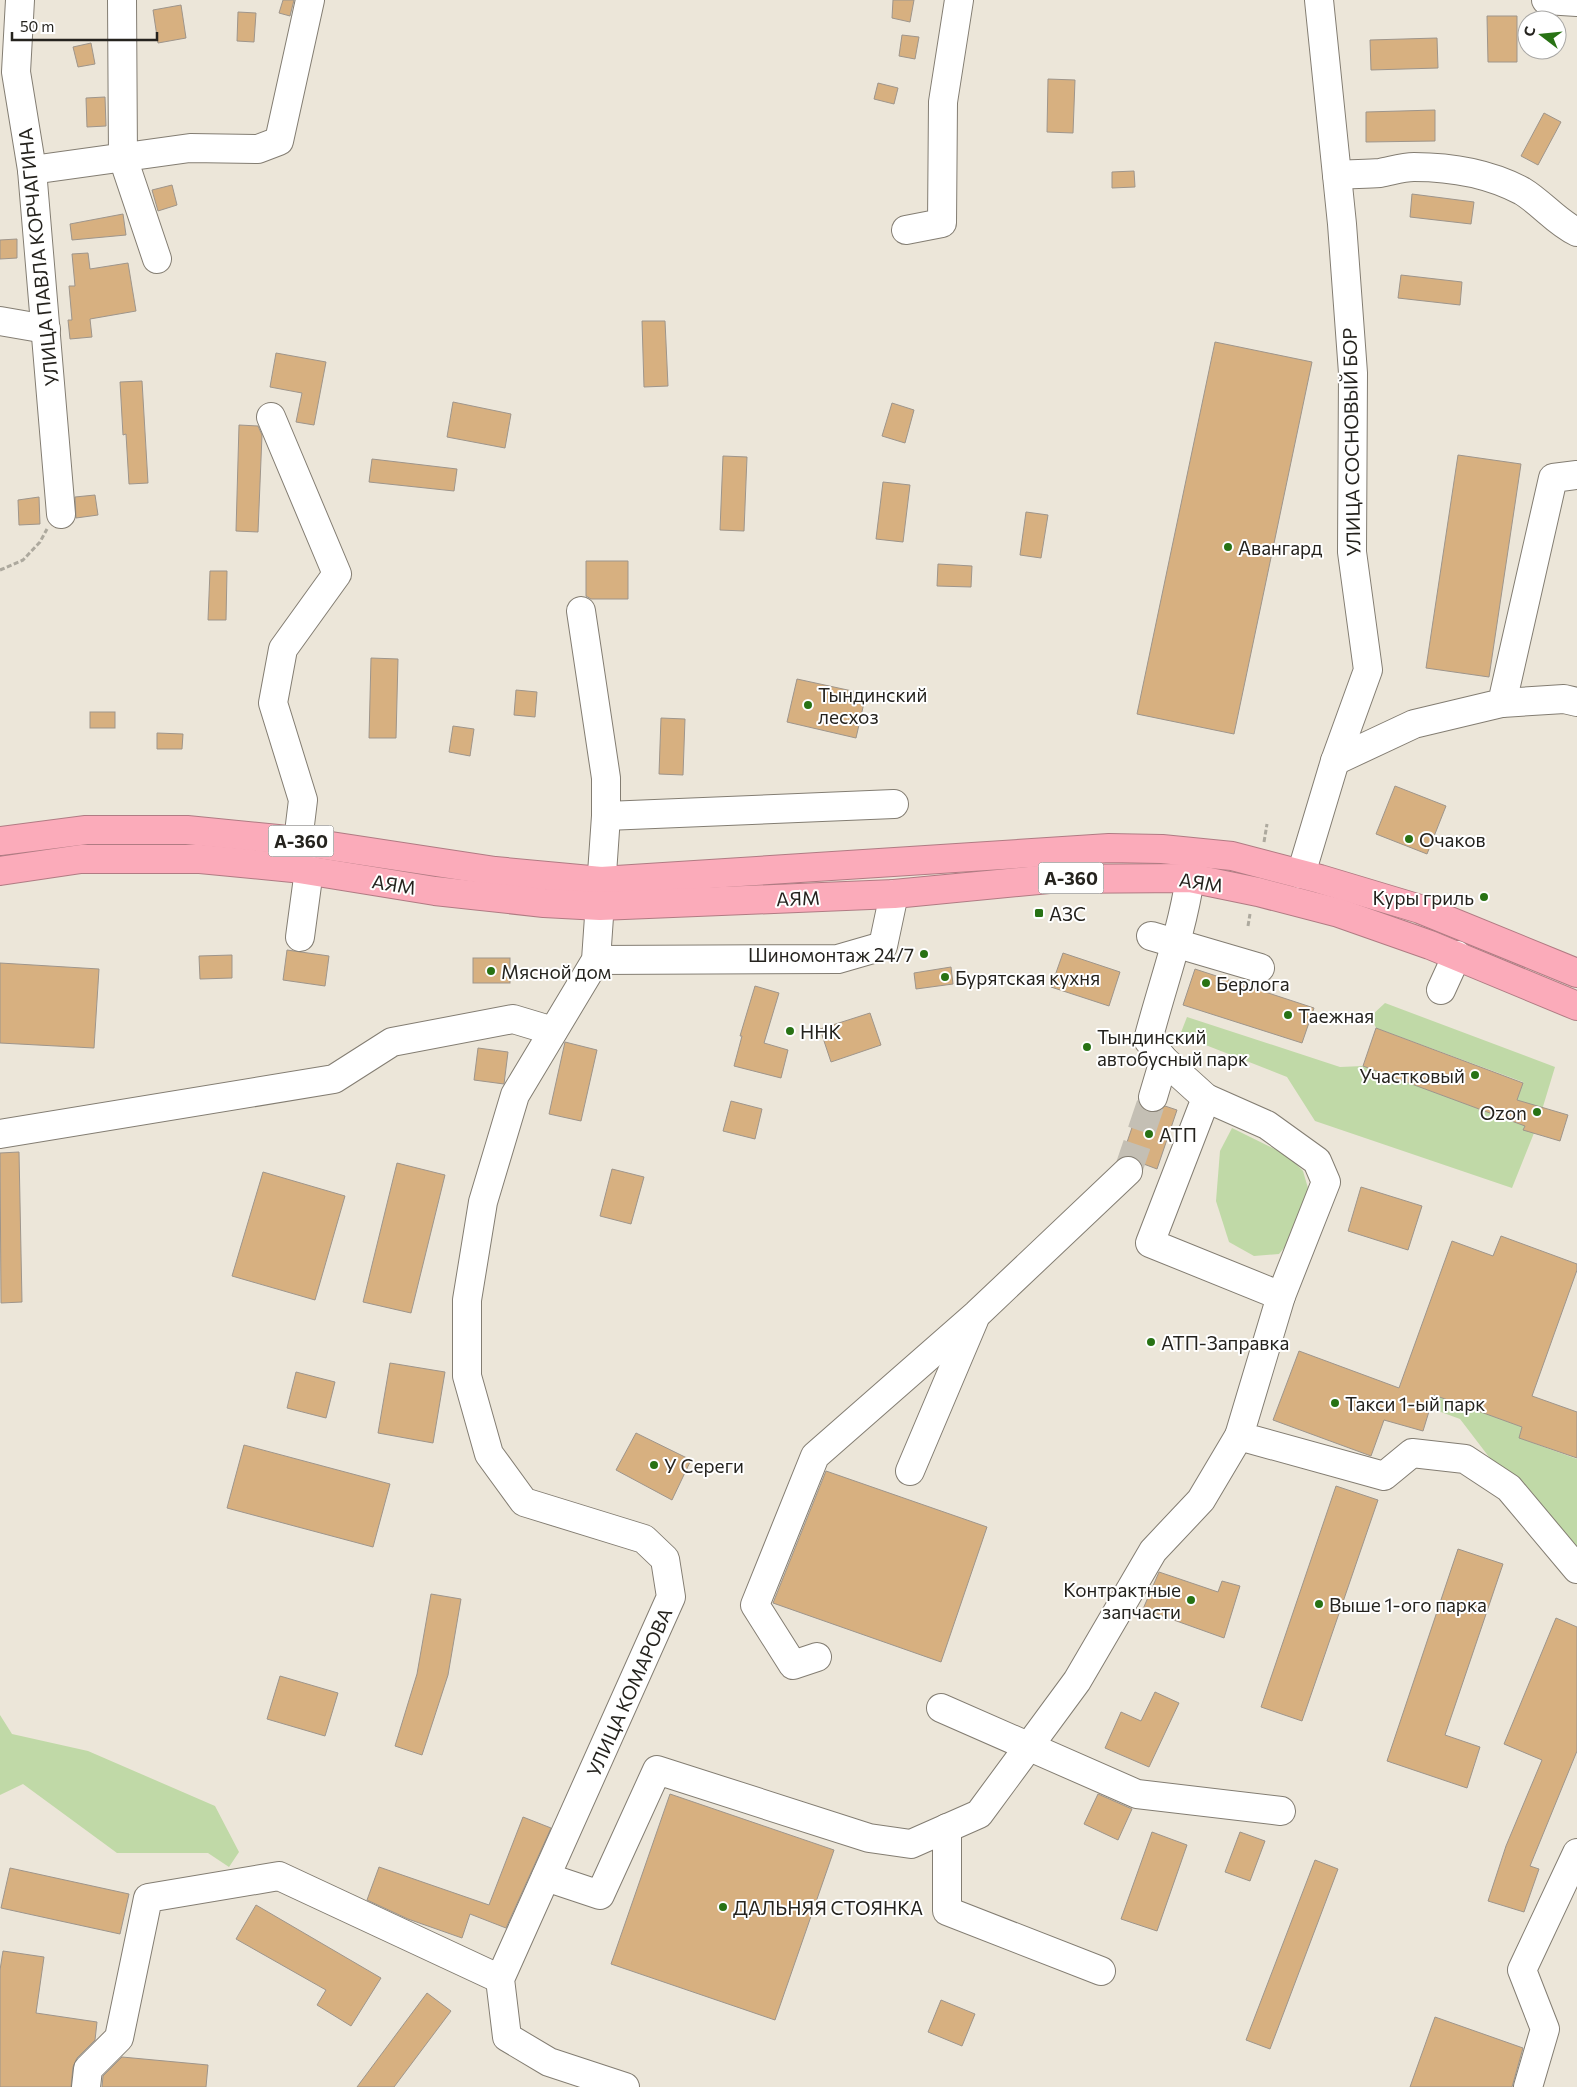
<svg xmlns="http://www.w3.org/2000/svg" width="1577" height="2087" font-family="Commissioner,sans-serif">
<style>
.green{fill:#c0d9a7}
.building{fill:#d7b080;stroke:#9e958b}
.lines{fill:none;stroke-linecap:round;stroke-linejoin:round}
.minor-tunnel{stroke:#c4bfb4;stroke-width:28;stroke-dasharray:28 14;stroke-linecap:butt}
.minor-casing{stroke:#837d72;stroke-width:30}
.highway-casing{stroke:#b07b83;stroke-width:30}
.path{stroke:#ada99e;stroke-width:3;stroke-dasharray:5 2.5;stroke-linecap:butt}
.minor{stroke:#fff;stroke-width:28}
.highway{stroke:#fbabba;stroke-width:28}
.poi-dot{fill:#287214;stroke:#fff;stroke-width:2}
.labels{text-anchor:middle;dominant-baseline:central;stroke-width:4;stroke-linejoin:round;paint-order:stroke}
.shield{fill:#fff;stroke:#666562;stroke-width:1}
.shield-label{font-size:18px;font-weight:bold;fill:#25231e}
.street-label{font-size:19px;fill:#25231e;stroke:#fff}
.poi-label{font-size:19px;fill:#25231e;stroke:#fff;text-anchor:start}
</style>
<rect width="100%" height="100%" fill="#ece6d9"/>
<g class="green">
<polygon points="1385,1003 1555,1067 1538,1123 1512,1188 1315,1121 1287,1077 1180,1035 1187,1017 1340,1067 1363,1066 1509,1120 1523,1082 1376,1028 1371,1016"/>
<polygon points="1232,1128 1287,1155 1303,1171 1310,1195 1300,1229 1279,1254 1254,1256 1229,1242 1216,1201 1220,1151"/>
<polygon points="1434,1395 1522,1427 1519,1438 1577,1459 1577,1552 1499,1470 1460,1419 1430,1408"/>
<polygon points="0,1715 12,1734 88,1751 215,1806 239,1852 229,1867 208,1853 117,1853 23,1784 0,1795"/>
</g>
<g class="building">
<polygon points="283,0 294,0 290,16 279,13"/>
<polygon points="893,0 914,0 910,22 892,18"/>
<polygon points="181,5 186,38 158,43 153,10"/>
<polygon points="238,12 256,13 254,42 237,41"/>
<polygon points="1487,16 1517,16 1517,62 1488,62"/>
<polygon points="902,35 919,37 915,59 899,56"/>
<polygon points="1437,38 1438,68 1371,70 1370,40"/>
<polygon points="91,43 95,64 78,67 73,47"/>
<polygon points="1048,79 1075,80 1073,133 1047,132"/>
<polygon points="878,83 898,88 894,104 874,99"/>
<polygon points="105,97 106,126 87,127 86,98"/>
<polygon points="1435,110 1435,141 1366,142 1366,112"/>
<polygon points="1544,113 1561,122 1538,165 1521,156"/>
<polygon points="1134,171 1135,187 1112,188 1112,172"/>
<polygon points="172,185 177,205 158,211 152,190"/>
<polygon points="1412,194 1474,202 1471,224 1410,217"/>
<polygon points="123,214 126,235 72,240 70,224"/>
<polygon points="17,239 17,258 0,259 0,240"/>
<polygon points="88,253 90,269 128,263 136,311 90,319 92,337 70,339 68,320 72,320 69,286 75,286 72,254"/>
<polygon points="1401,275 1462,282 1460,305 1398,298"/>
<polygon points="642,321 665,321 668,386 644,387"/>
<polygon points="1215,342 1312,362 1234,734 1137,714"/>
<polygon points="276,353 326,362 314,425 296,422 302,393 270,387"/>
<polygon points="142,381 148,483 129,484 126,434 123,435 120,382"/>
<polygon points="453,402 511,414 505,448 447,437"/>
<polygon points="892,403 914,410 905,443 882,436"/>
<polygon points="239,425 258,426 262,435 258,532 236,531"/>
<polygon points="1458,455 1521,464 1489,677 1426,668"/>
<polygon points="723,456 747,457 744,531 720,530"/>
<polygon points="372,459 457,469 454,491 369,482"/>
<polygon points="883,482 910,485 903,542 876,539"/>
<polygon points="95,495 98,515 76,518 75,497"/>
<polygon points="39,497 40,524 19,525 18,500"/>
<polygon points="1026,512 1048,515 1041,558 1020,555"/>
<polygon points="586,561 628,561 628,599 591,599 586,596"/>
<polygon points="938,564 972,566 971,587 937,586"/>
<polygon points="210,571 227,571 226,620 208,620"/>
<polygon points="371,658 398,659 396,738 369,738"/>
<polygon points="797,679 866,694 856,738 787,722"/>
<polygon points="516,690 537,692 535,717 514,715"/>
<rect x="90" y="712" width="25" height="16"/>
<polygon points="661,718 685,719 683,775 659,774"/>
<polygon points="453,726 474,729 470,756 449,752"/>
<polygon points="157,733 183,734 182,749 157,749"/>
<polygon points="1395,786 1446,806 1427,854 1376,834"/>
<polygon points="287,950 329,956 325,986 283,980"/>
<polygon points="1063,953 1120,972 1109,1006 1051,987"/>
<polygon points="232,955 232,978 200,979 199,956"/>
<rect x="473" y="958" width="37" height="25"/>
<polygon points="0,963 99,969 94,1048 0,1043"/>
<polygon points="951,967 953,984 916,989 914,973"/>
<polygon points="1195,969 1314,1008 1302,1043 1183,1005"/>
<polygon points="755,986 779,993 764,1043 788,1050 781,1078 734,1066 742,1036 740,1036"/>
<polygon points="870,1013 881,1045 831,1062 820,1029"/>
<polygon points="1376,1028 1523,1083 1517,1100 1568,1115 1560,1141 1523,1130 1525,1126 1363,1066"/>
<polygon points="565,1042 597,1050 581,1121 549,1114"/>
<polygon points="478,1048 508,1052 504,1084 474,1080"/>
<polygon points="731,1101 762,1109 755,1139 723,1131"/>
<polygon points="1140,1104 1142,1108 1149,1112 1157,1112 1165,1106 1177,1110 1157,1169 1141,1163 1133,1156 1122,1157"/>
<polygon points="19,1152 22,1302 1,1303 0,1153"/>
<polygon points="397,1163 445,1175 411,1313 363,1302"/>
<polygon points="612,1169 644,1177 631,1224 600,1216"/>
<polygon points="263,1172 345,1196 315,1300 232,1276"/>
<polygon points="1361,1187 1422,1206 1408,1250 1348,1231"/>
<polygon points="1501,1236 1577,1264 1577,1270 1532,1396 1577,1412 1577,1458 1519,1438 1522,1427 1434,1395 1423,1431 1384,1420 1371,1456 1273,1420 1299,1351 1399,1388 1452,1241 1493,1256"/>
<polygon points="390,1363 445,1372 433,1443 378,1433"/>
<polygon points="296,1372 335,1382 326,1418 287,1408"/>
<polygon points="636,1433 691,1460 672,1500 616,1470"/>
<polygon points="244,1445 390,1484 373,1547 227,1508"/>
<polygon points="826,1471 987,1527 941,1662 773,1603"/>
<polygon points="1336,1486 1378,1500 1302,1721 1261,1707"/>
<polygon points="1458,1549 1503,1564 1445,1735 1480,1747 1467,1788 1387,1761"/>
<polygon points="1159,1572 1218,1592 1222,1581 1240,1586 1224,1638 1143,1609"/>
<polygon points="431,1594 461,1599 448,1675 422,1755 395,1746 417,1674"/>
<polygon points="1556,1618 1577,1627 1577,1751 1530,1866 1539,1869 1524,1912 1488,1901 1506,1846 1542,1760 1504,1744"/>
<polygon points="280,1676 338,1693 325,1736 267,1719"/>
<polygon points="1155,1692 1179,1703 1149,1767 1105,1748 1121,1712 1141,1721"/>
<polygon points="670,1794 834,1850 775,2020 611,1964"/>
<polygon points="1098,1794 1132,1809 1118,1840 1084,1824"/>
<polygon points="523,1817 551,1828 506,1928 470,1914 462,1938 408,1919 367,1900 379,1867 489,1905"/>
<polygon points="1152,1832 1187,1845 1157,1931 1121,1919"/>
<polygon points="1240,1832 1265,1841 1250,1881 1225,1872"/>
<polygon points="1315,1860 1338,1869 1270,2049 1246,2040"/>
<polygon points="10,1868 129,1894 120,1934 1,1908"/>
<polygon points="256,1905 381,1978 351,2026 317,2005 326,1990 236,1939"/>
<polygon points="3,1951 44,1957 36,2013 97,2022 95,2040 77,2058 73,2067 71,2087 0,2087 0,1970"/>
<polygon points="427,1993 451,2011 394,2087 357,2087"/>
<polygon points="941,2000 975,2014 962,2046 928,2032"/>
<polygon points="1435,2017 1523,2048 1512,2087 1410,2087"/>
<polygon points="122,2057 208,2065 206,2087 102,2087 103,2076"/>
</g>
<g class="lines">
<polyline class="minor-tunnel" points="1128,1171 1153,1097"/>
<defs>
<g id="minor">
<polyline points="20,0 16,72 32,170 61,514"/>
<polyline points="122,0 123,158 157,259"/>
<polyline points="1546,0 1577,2"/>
<polyline points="32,170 190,148 258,149 279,141 310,0"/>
<path d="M1337,175C1351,174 1366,174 1380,173C1391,171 1403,167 1414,167C1452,167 1488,173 1522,191C1542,203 1556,222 1577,232"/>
<polyline points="906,230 942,223 943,102 959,0"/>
<polyline points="0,321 46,329"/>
<polyline points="271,417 337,574 283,649 273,703 303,800 298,841"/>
<polyline points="581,611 606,778 606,816 596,960 515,1095 483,1202 467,1300 467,1376 489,1454 524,1502 644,1539 665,1559 671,1597 500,1979 507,2037 549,2062 625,2087"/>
<polyline points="1502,703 1564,699 1577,702"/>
<polyline points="1335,761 1414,724 1502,703 1553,478 1577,475"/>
<polyline points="606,816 894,804"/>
<polyline points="1301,874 1335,761 1368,670 1352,552 1353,373 1342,224 1319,0"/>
<path d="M1190,878C1182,932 1162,986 1148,1040L1164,1060L1206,1098L1150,1243L1281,1296L1239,1436L1384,1476L1412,1453L1465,1459L1509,1488L1577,1569"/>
<polyline points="1151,936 1260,968"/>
<polyline points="300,937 309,870"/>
<polyline points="596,960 838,959 883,946 894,894"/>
<polyline points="1441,990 1457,955"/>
<polyline points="1153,1097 1164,1060"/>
<polyline points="1206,1098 1267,1125 1317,1161 1326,1182 1281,1296"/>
<polyline points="0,1134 334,1079 392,1042 513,1019 553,1031"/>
<polyline points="910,1471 974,1320"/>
<polyline points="817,1657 793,1665 755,1605 815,1456 977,1314 1128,1171"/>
<polyline points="941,1708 1137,1794 1281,1811"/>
<polyline points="947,1828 947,1911 1101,1971"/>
<polyline points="546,1877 600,1895 657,1770 869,1838 911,1844 979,1814 1077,1681 1153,1551 1201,1500 1239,1436"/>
<polyline points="86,2087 88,2069 119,2038 148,1898 279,1876 500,1979"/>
<polyline points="1528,2087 1545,2029 1522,1970 1577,1853"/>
</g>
<g id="highway">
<polyline points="0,841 86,830 187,830 298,841 495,871 601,881 1109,848 1162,849 1232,856 1320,879 1420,909 1577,973"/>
<polyline points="0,871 81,859 200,859 293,868 435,891 544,903 600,906 894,894 1049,879 1190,878 1258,892 1339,913 1430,945 1577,1006"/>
</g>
</defs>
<use href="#minor" class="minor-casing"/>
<use href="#highway" class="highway-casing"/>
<g class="path">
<polyline points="0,570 23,560 40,542 47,529"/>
<polyline points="1264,842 1267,824"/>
<polyline points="1248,926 1250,914"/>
</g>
<use href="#minor" class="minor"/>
<use href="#highway" class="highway"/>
</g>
<g class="poi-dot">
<circle cx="1228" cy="547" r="5"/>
<circle cx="808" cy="705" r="5"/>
<circle cx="1409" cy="839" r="5"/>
<circle cx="1484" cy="897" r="5"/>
<rect x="1034" y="908" width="10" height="10" rx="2.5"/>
<circle cx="924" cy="954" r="5"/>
<circle cx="491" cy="971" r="5"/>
<circle cx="945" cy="977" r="5"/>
<circle cx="1206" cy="983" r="5"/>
<circle cx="1288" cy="1015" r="5"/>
<circle cx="790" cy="1031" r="5"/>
<circle cx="1087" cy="1047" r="5"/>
<circle cx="1475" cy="1075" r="5"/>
<circle cx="1537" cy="1112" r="5"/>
<circle cx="1149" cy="1134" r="5"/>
<circle cx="1151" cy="1342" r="5"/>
<circle cx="1335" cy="1403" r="5"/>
<circle cx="654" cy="1465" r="5"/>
<circle cx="1191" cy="1600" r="5"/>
<circle cx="1319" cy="1604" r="5"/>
<circle cx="723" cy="1907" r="5"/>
</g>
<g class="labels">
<g class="shield">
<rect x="268.5" y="825.5" width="65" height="31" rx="4"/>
<rect x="1038.5" y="862.5" width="65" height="31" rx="4"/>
</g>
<g class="shield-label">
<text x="301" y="841">А-360</text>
<text x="1071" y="878">А-360</text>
</g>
<g class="street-label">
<text transform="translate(38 257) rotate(-96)">УЛИЦА ПАВЛА КОРЧАГИНА</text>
<text transform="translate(1351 442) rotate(-91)">УЛИЦА СОСНОВЫЙ БОР</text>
<text transform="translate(1201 882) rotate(8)">АЯМ</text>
<text transform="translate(394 884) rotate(9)">АЯМ</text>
<text transform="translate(798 898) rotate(-2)">АЯМ</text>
<text transform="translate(629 1692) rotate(-66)">УЛИЦА КОМАРОВА</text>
</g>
<g class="poi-label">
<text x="1238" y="547">Авангард</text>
<text x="818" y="694">Тындинский<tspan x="818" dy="22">лесхоз</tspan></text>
<text x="1419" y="839">Очаков</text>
<text x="1474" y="897" text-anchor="end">Куры гриль</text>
<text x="1049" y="913">АЗС</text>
<text x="914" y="954" text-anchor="end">Шиномонтаж 24/7</text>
<text x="501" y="971">Мясной дом</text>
<text x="955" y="977">Бурятская кухня</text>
<text x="1216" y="983">Берлога</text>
<text x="1298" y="1015">Таежная</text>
<text x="800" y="1031">ННК</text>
<text x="1097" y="1036">Тындинский<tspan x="1097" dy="22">автобусный парк</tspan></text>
<text x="1465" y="1075" text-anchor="end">Участковый</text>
<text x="1527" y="1112" text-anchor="end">Ozon</text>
<text x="1159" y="1134">АТП</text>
<text x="1161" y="1342">АТП-Заправка</text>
<text x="1345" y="1403">Такси 1-ый парк</text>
<text x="664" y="1465">У Сереги</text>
<text x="1181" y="1589" text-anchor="end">Контрактные<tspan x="1181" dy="22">запчасти</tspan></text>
<text x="1329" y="1604">Выше 1-ого парка</text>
<text x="733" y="1907">ДАЛЬНЯЯ СТОЯНКА</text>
</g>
</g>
<g transform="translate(1542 35) rotate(286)"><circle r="24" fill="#ffffff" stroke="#a8a7a5"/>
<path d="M0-4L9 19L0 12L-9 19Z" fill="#287214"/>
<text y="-8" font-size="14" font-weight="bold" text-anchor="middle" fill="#25231e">С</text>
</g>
<path d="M12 32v8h145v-8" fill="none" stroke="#25231e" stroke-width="2.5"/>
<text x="20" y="32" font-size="15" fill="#25231e" stroke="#ffffff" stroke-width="4" paint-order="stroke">50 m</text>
</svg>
